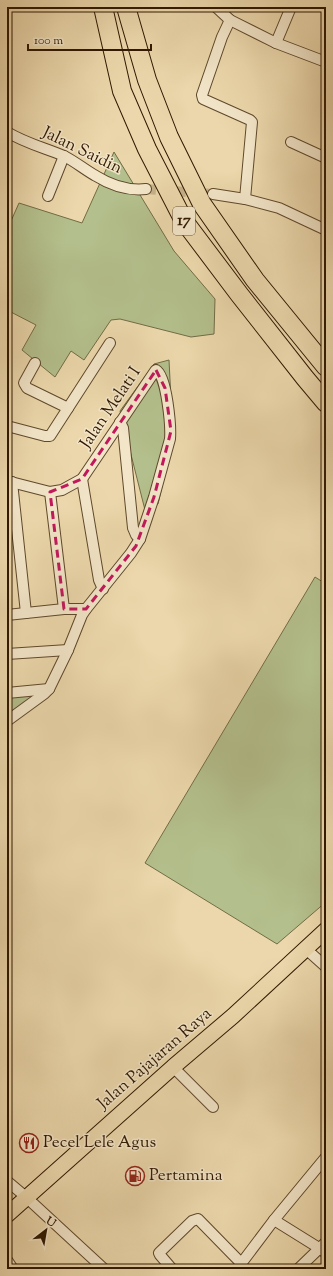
<svg xmlns="http://www.w3.org/2000/svg" width="333" height="1276" font-family="'Sorts Mill Goudy',serif">
<style>
.green{fill:#b3bf8c;stroke:#726c46}
.lines{fill:none;stroke-linecap:round;stroke-linejoin:round}
.minor-tunnel{stroke:#c6b189;stroke-width:10;stroke-dasharray:10 5;stroke-linecap:butt}
.minor-casing{stroke:#5f482b;stroke-width:12}
.primary-casing{stroke:#301800;stroke-width:17}
.motorway-casing{stroke:#301800;stroke-width:20}
.minor{stroke:#f2e5c8;stroke-width:10}
.primary{stroke:#ebd7ab;stroke-width:15}
.motorway{stroke:#ebd7ab;stroke-width:18}
.marked{fill:none;stroke:#c2185b;stroke-width:3;stroke-dasharray:8 5;stroke-linejoin:round}
.labels{text-anchor:middle;dominant-baseline:central;stroke-width:3;stroke-linejoin:round;paint-order:stroke}
.shield{fill:#f2e5c8;stroke:#6a563c;stroke-width:1}
.shield-label{font-size:16px;font-weight:bold;fill:#301800}
.street-label{font-size:17px;fill:#301800;stroke:#f2e5c8}
.poi-label{font-size:17px;fill:#301800;stroke:#f2e5c8;text-anchor:start}
</style>
<rect width="100%" height="100%" fill="#ebd7ab"/>
<filter id="stains"><feTurbulence type="fractalNoise" baseFrequency=".005" numOctaves="4"/><feColorMatrix values="0 0 0 0 .2 0 0 0 0 .09 0 0 0 0 .02 0 0 0 .5 -.17"/></filter>
<radialGradient id="worn" r=".72"><stop offset=".6" stop-color="#630" stop-opacity="0"/><stop offset="1" stop-color="#630" stop-opacity=".3"/></radialGradient>
<g class="green">
<polygon points="114,152 174,251 215,299 214,334 191,337 120,319 111,320 84,360 71,351 55,377 22,350 36,325 7,310 7,230 19,203 82,223"/>
<polygon points="169,360 173,439 158,504 145,510 120,411 154,364"/>
<polygon points="315,577 326,584 326,902 277,944 145,863"/>
<polygon points="46,692 7,719 7,694"/>
</g>
<g class="lines">
<polyline class="minor-tunnel" points="146,189 213,194"/>
<defs>
<g id="minor">
<polyline points="216,7 230,20 276,43"/>
<polyline points="291,7 276,43 326,62"/>
<polyline points="230,20 222,37 202,95 203,99 250,120 252,122 245,199"/>
<path d="M7,132C25,143 45,148 64,156C76,162 85,170 96,176C112,186 127,191 146,189"/>
<polyline points="291,142 326,158"/>
<polyline points="213,194 245,199 279,208 326,230"/>
<polyline points="48,196 64,156"/>
<polyline points="35,363 24,383 27,388 68,408"/>
<polyline points="120,422 123,428 133,528 136,535 140,539"/>
<polyline points="7,426 45,436 50,436 110,343"/>
<polyline points="82,479 99,580 103,589"/>
<path d="M7,481L50,492L62,490L82,479L155,371L156,370C167,376 171,427 170,439L154,497L140,539L131,553L86,609L82,615L68,650L49,689L44,694L7,721"/>
<polyline points="12,482 26,613"/>
<polyline points="50,492 64,609"/>
<polyline points="7,615 64,609 86,609"/>
<polyline points="7,654 68,650"/>
<polyline points="7,693 49,689"/>
<polyline points="306,949 326,967"/>
<polyline points="173,1067 213,1107"/>
<polyline points="7,1181 26,1197 104,1269"/>
<polyline points="274,1220 319,1248 326,1253"/>
<polyline points="7,1260 13,1269"/>
<polyline points="172,1269 160,1255 159,1253 161,1251 192,1221 198,1219 242,1264"/>
<polyline points="237,1269 274,1220 326,1157"/>
<polyline points="298,1269 326,1242"/>
</g>
<polyline id="primary" points="7,1215 173,1067 233,1016 326,930"/>
<g id="motorway">
<polyline points="103,7 122,91 147,149 184,221 239,294 305,378 326,403"/>
<polyline points="126,7 147,80 169,137 202,204 255,280 326,367"/>
</g>
</defs>
<use href="#minor" class="minor-casing"/>
<use href="#primary" class="primary-casing"/>
<use href="#motorway" class="motorway-casing"/>
<use href="#minor" class="minor"/>
<use href="#primary" class="primary"/>
<use href="#motorway" class="motorway"/>
</g>
<path class="marked" d="M156,370L165,388L171,431L154,497L136,546L86,609H64L50,492L82,479Z"/>
<defs>
<symbol id="restaurant-ring" viewBox="-11 -11 22 22"><circle r="9.5" fill="#f2e5c8" stroke="#8f2418" stroke-width="1.5"/><path d="M-5-6h1v4h1v-4h1v4h1v-4h1v5L-1.5 .5V6h-2V.5L-5-1ZM5-6V6H3V1.5H1.5Q1.5-4 5-6Z" fill="#8f2418"/></symbol>
<symbol id="fuel-ring" viewBox="-11 -11 22 22"><circle r="9.5" fill="#f2e5c8" stroke="#8f2418" stroke-width="1.5"/><path d="M-5.5-6h7V0h2V4h1.3V-2.5L3-4.5l.8-.8L6-3V5H2.5V1h-1V6h-7ZM-4.2-4.7v3.2H.2V-4.7Z" fill="#8f2418"/></symbol>
</defs>
<g fill-rule="evenodd">
<use href="#restaurant-ring" x="18" y="1132" width="22" height="22"/>
<use href="#fuel-ring" x="124" y="1165" width="22" height="22"/>
</g>
<g class="labels">
<rect class="shield" x="173" y="207" width="22" height="28" rx="3"/>
<g class="shield-label">
<text x="184" y="221">17</text>
</g>
<g class="street-label">
<text transform="translate(82 151) rotate(26)">Jalan Saidin</text>
<text transform="translate(111 408) rotate(-56)">Jalan Melati I</text>
<text transform="translate(155 1059) rotate(-41)">Jalan Pajajaran Raya</text>
</g>
<g class="poi-label">
<text x="43" y="1143">Pecel Lele Agus</text>
<text x="149" y="1176">Pertamina</text>
</g>
</g>
<rect width="333" height="1276" fill="none" stroke="#ebd7ab" stroke-width="24"/>
<rect x="8" y="8" width="317" height="1260" fill="none" stroke="#301800" stroke-width="2"/>
<rect x="12" y="12" width="309" height="1252" fill="none" stroke="#301800"/>
<g transform="translate(46 1230) rotate(31)" stroke="#f2e5c8" stroke-width="3" paint-order="stroke">
<path d="M0-3L7 15L0 10L-7 15Z" fill="#301800"/>
<text y="-6" font-size="11" font-weight="bold" text-anchor="middle" fill="#301800">U</text>
</g>
<path d="M28 44v6h123v-6" fill="none" stroke="#301800" stroke-width="2"/>
<text x="34" y="44" font-size="12" fill="#301800" stroke="#f2e5c8" stroke-width="3" paint-order="stroke">100 m</text>
<rect width="100%" height="100%" filter="url(#stains)"/>
<rect width="100%" height="100%" fill="url(#worn)"/>
</svg>
